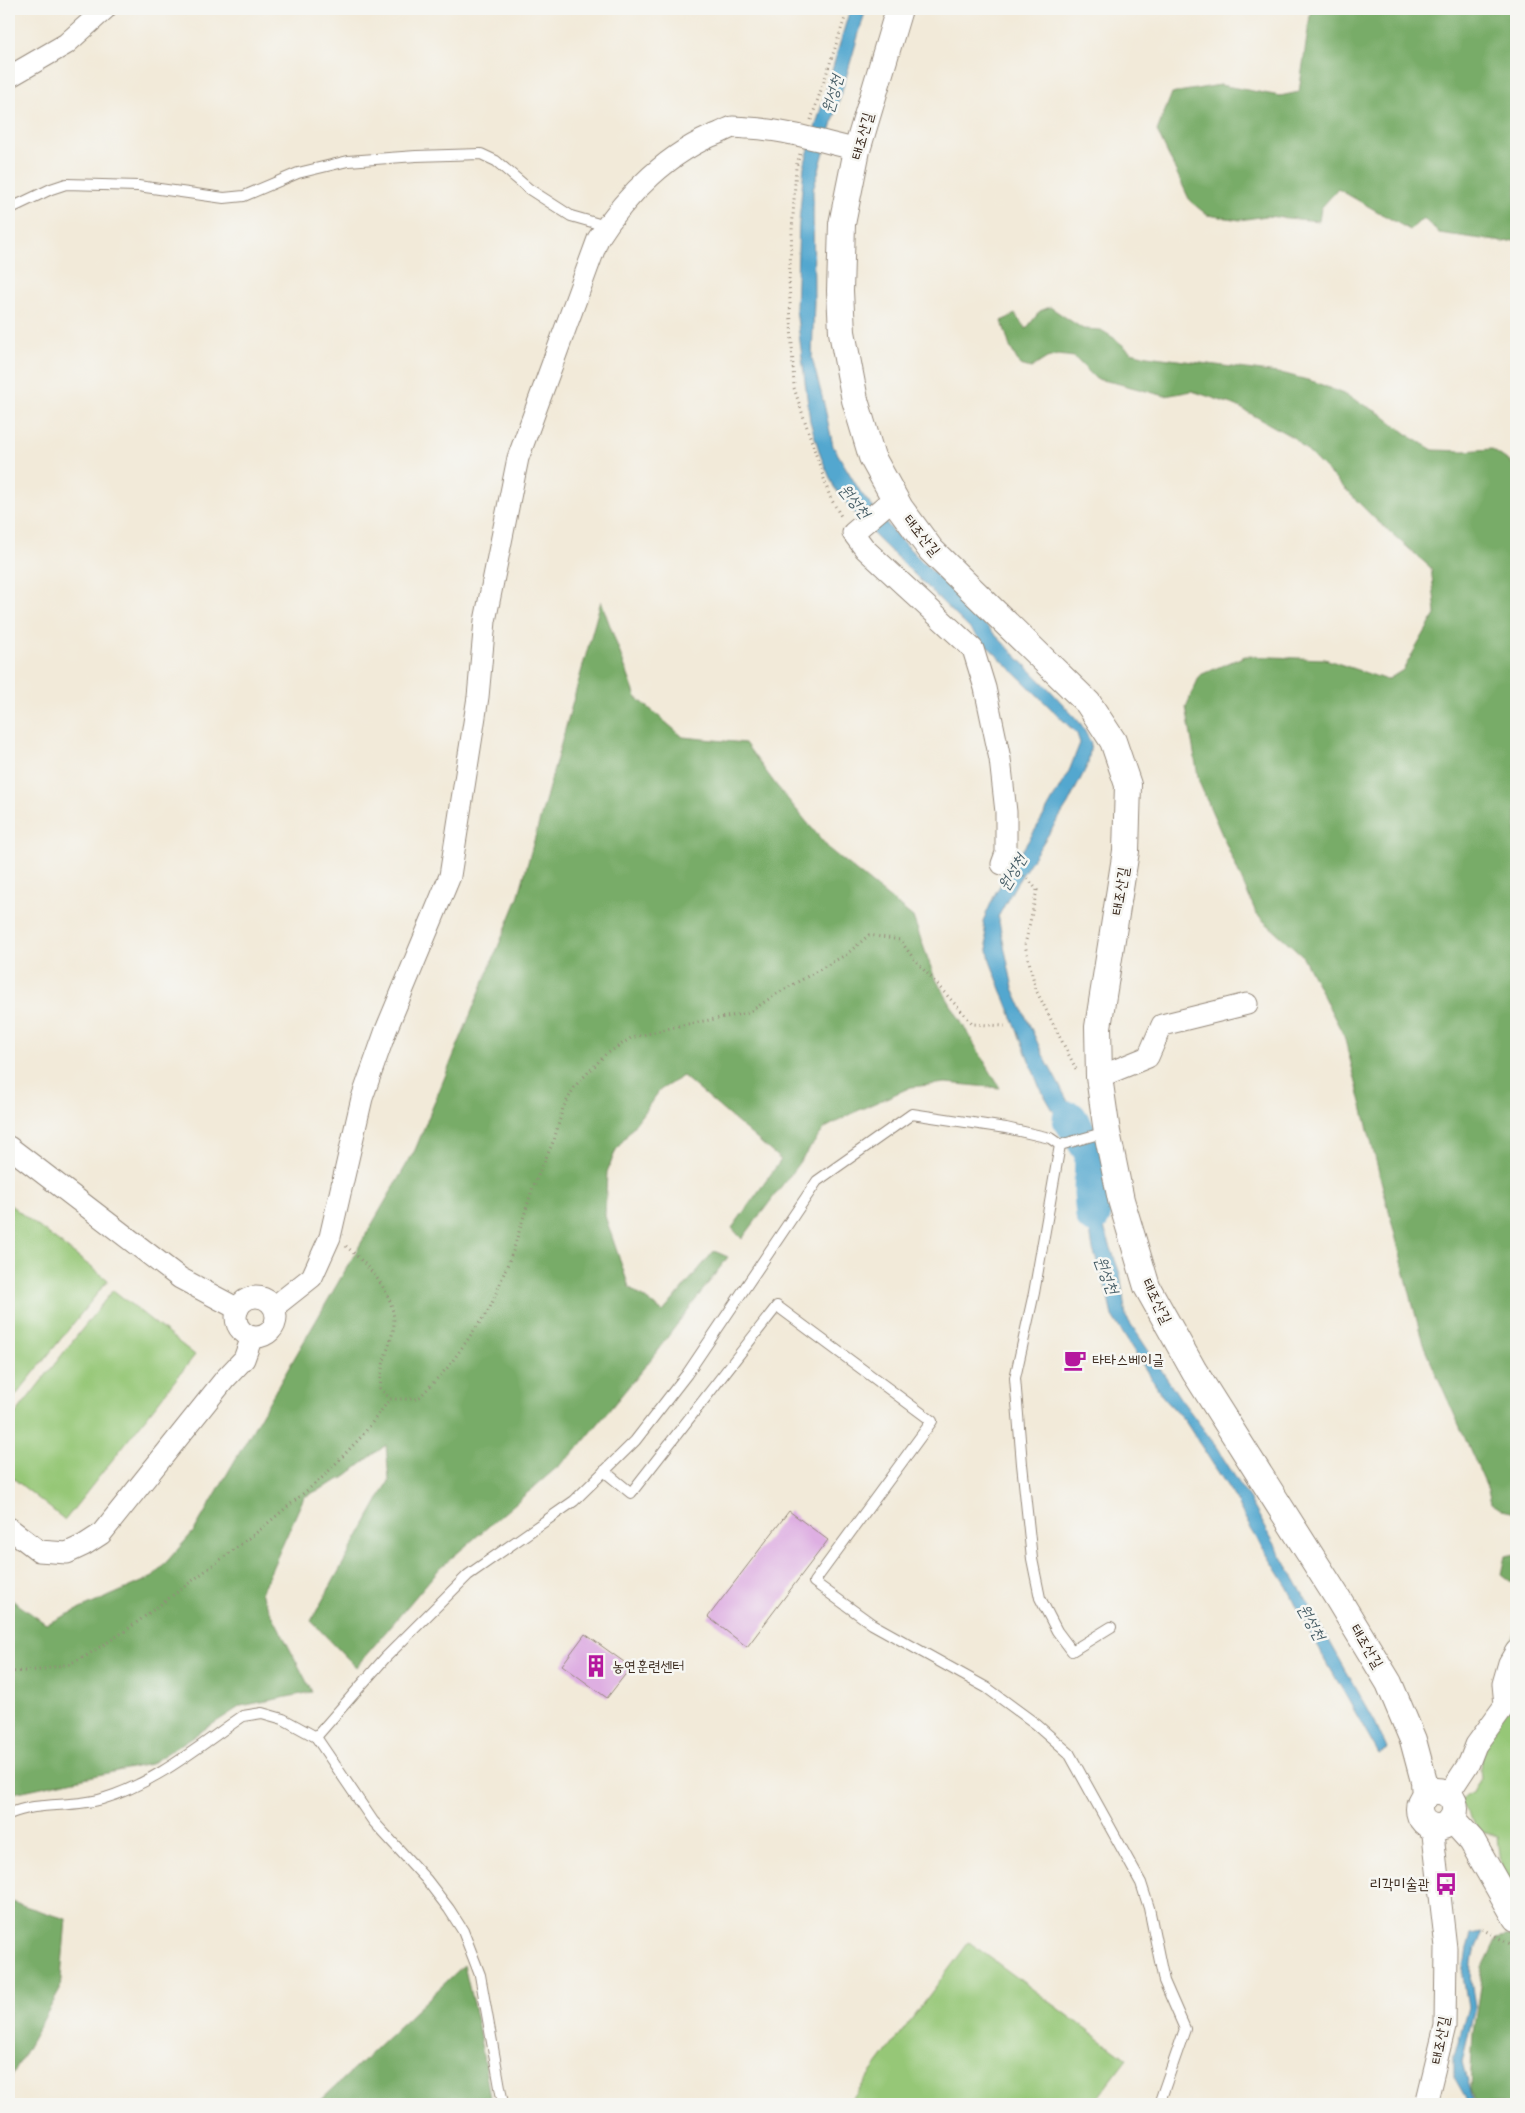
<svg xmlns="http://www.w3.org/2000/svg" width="1525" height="2113" font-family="Sriracha,'Poor Story',sans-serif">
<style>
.green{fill:#96c777;stroke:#68784a}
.forest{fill:#78ac68;stroke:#5a6b43}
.water{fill:#53a7cf;stroke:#476876}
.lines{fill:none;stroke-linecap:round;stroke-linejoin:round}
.river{stroke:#53a7cf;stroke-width:35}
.building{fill:#deafe2}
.service-casing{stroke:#968a7c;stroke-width:12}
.minor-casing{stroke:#968a7c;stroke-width:23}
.tertiary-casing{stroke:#968a7c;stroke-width:28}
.path{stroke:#968a7c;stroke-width:3;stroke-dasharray:1 4;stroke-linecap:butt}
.service{stroke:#fff;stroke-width:10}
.minor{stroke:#fff;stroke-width:21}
.tertiary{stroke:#fff;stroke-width:26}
.labels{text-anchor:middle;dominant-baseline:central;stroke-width:5;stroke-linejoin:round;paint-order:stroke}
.street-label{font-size:15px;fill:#3b2a1e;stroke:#f6f6f2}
.poi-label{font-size:15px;fill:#3b2a1e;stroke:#f6f6f2;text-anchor:start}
.water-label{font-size:16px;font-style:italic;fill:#455c65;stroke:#f6f6f2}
</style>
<rect width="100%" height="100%" fill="#f6f6f2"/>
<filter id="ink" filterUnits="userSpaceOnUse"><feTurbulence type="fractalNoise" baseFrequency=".02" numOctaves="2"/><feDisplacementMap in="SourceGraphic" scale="10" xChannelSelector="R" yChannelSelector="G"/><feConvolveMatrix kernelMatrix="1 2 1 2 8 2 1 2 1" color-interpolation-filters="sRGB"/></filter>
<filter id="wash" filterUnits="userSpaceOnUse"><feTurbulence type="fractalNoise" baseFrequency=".0096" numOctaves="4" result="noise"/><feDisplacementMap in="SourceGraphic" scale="20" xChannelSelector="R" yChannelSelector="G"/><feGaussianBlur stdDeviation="1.12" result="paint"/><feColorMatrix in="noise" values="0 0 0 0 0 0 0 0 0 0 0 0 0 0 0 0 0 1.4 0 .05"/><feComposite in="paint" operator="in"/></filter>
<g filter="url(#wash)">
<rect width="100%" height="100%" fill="#f2ead9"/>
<g class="green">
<polygon points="9,1204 108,1280 9,1404"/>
<polygon points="113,1290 195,1355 65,1520 9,1475 9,1422"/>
<polygon points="1516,1630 1516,1897 1504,1893 1498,1836 1481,1832 1458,1800 1473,1792 1481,1779 1480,1770 1481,1757 1509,1647"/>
<polygon points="969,1942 1127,2059 1093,2104 848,2104"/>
</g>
<g class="forest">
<polygon points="1311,9 1516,9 1516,240 1503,242 1439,233 1423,218 1410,230 1338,189 1321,208 1319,221 1266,216 1240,220 1207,215 1190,201 1157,131 1172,93 1220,85 1280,96 1299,92"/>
<polygon points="1050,307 1083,329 1101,330 1114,338 1131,352 1147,356 1285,374 1315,382 1348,396 1381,414 1411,437 1433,450 1464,451 1491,449 1516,466 1516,1513 1502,1510 1491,1503 1488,1490 1423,1344 1344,1036 1302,955 1257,915 1199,782 1186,707 1200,675 1245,656 1325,659 1387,680 1403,670 1436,613 1431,568 1374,518 1294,438 1237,406 1192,391 1165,396 1116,383 1096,379 1074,357 1058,355 1047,358 1031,368 1020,365 1010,347 1002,321 1015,314 1026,329 1040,311"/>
<polygon points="601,601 636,697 683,737 745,743 776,785 830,850 913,917 934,976 1000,1088 946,1083 911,1087 857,1111 825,1128 742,1239 732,1228 781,1160 683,1076 660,1090 616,1150 607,1172 605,1216 629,1287 663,1312 714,1251 728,1257 651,1359 575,1452 440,1568 356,1667 311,1621 389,1481 386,1445 343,1478 304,1497 261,1593 312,1692 241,1706 150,1764 9,1794 9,1598 46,1624 153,1577 194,1531 415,1150 518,898"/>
<polygon points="1516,1554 1516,1585 1515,1585 1501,1574 1505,1556"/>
<polygon points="9,1901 66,1919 60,1990 10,2079 11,2104 9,2104"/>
<polygon points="1516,1934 1516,2104 1475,2104 1470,2089 1473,2032 1483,1967 1497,1938"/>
<polygon points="464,1965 478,2026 491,2104 317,2104"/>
</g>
<g class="water">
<polygon points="850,9 866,9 813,190 814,301 812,358 824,404 833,446 861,493 899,538 1049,689 1081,724 1091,743 1088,764 1068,804 1015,886 998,917 1013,988 1043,1055 1094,1150 1091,1165 1104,1228 1120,1274 1126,1317 1180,1398 1213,1442 1251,1502 1375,1722 1387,1749 1379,1754 1309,1631 1288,1588 1251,1529 1233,1495 1185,1421 1163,1397 1112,1316 1104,1280 1093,1250 1085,1195 1073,1145 1039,1086 990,961 983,921 996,892 1037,827 1069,771 1080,743 1077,734 865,526 834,487 821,457 810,421 796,309 799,223 804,166"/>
<polygon points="1483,1933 1474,1951 1472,1963 1471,1981 1475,2006 1462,2062 1473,2104 1466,2104 1466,2098 1454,2077 1454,2057 1468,2007 1463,1976 1467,1948 1471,1935"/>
</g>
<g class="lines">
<polyline class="river" points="1070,1119 1092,1153 1091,1193 1093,1216"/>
</g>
<g id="blocks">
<g class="building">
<polygon points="789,1511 828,1540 747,1647 708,1617"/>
<polygon points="585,1634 631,1667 607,1698 562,1665"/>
</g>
</g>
</g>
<g filter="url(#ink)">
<use href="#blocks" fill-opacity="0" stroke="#968a7c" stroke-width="1"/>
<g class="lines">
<defs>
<g id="service">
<polyline points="9,209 51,189 66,184 138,186 224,198 244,196 298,173 348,161 416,156 481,154 496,161 529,189 571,216 606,226"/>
<polyline points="1060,1145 1034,1293 1015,1378 1022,1464 1032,1559 1040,1598 1057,1631 1072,1651 1111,1627"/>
<polyline points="604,1471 631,1493 777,1306 932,1421 814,1582 872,1624 987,1688 1036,1724 1069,1753 1141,1883 1149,1908 1164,1981 1185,2029 1159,2104"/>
<polyline points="316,1737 385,1658 468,1575 574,1501 635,1441 687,1374 817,1181 912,1114 1006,1128 1050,1138 1060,1145 1106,1132"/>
<path d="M9,1814C38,1801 72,1808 102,1799C154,1784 199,1746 243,1716L262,1713L283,1719L316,1737L373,1821L426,1879L449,1909L463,1931L480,1975L503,2104"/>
</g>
<g id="minor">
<polyline points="9,77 66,44 105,9"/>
<polyline points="894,498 853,533 865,549 973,649 985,688 1000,759 1006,812 1006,853 1002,864"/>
<polyline points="1099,1077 1148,1057 1162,1025 1247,1004"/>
<polyline points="9,1147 180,1278 238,1309"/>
<circle cx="256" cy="1317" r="20"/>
<path d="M274,1307L312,1277L330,1237L362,1098L386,1030L450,876L478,697L485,621L518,458L598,239C626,195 670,151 719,133C724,131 729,128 733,127C738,127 744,128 749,128C785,130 821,141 857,150"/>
<polyline points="9,1528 39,1551 67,1553 84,1545 101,1534 225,1379 244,1359 252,1337"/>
<polyline points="1448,1795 1469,1763 1476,1745 1505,1705 1503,1684 1509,1663 1516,1651"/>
<polyline points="1426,2104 1445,2026 1446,1948 1432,1826"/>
</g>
<g id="tertiary">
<polyline points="899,9 857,150 842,224 840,291 842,332 855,400 872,457 900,508 931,550 1088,703 1113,741 1128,785 1126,851 1098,1027 1099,1077 1107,1132 1121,1200 1147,1287 1194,1371 1337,1597 1389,1683 1413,1740 1424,1781 1425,1797"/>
<circle cx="1437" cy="1809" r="18"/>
<polyline points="1452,1819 1472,1841 1516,1918"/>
</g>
</defs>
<use href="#service" class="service-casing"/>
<use href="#minor" class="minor-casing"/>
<use href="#tertiary" class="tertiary-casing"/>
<g class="path">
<polyline points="811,120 848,9"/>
<polyline points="800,154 796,167 789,281 794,388 830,497 842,518"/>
<polyline points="1019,873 1029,880 1037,890 1025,945 1036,990 1076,1069"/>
<path d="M346,1246C368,1266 394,1291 394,1323C393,1338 386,1351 383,1365C381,1372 381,1380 380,1388L390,1399"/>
<polyline points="9,1672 39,1670 69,1664 86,1656 125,1631 256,1533 323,1477 362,1436 390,1399 418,1399 449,1366 490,1308 513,1251 533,1187 554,1140 563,1108 575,1086 605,1055 631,1038 682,1025 748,1013 778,993 847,954 869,935 900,940 914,959 973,1024 1005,1026"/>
<polyline points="1482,1929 1516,1947"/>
</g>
<use href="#service" class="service"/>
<use href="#minor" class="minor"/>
<use href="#tertiary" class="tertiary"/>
</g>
</g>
<defs>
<symbol id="cafe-bare" viewBox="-9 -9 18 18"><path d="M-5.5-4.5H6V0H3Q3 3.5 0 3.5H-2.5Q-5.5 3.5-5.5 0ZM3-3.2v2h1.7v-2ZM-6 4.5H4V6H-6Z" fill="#b5179e" stroke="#f6f6f2" stroke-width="2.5" paint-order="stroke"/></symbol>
<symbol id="building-bare" viewBox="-9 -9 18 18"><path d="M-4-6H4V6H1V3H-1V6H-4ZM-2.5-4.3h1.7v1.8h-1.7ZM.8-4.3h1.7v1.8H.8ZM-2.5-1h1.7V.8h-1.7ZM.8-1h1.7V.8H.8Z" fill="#b5179e" stroke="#f6f6f2" stroke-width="2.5" paint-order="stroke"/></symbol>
<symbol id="bus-bare" viewBox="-9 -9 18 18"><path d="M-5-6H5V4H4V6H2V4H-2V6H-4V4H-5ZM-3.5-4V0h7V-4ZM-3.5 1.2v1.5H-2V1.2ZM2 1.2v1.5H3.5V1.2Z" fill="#b5179e" stroke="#f6f6f2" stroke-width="2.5" paint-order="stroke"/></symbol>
</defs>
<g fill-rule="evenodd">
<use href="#cafe-bare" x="1059" y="1344" width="32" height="32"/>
<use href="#building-bare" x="580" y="1650" width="32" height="32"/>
<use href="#bus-bare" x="1430" y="1868" width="32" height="32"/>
</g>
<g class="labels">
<g class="street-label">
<text transform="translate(862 136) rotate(-75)">태조산길</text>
<text transform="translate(922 535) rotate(51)">태조산길</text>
<text transform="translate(1120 891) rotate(-81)">태조산길</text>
<text transform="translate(1157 1301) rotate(64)">태조산길</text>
<text transform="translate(1367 1646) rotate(59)">태조산길</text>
<text transform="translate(1440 2040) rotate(-80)">태조산길</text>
</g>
<g class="poi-label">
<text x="1092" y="1360">타타스베이글</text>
<text x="612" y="1666">농연훈련센터</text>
<text x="1430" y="1884" text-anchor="end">리각미술관</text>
</g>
<g class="water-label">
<text transform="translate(832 94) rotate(-74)">원성천</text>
<text transform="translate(855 501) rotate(51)">원성천</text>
<text transform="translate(1012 872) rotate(-59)">원성천</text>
<text transform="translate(1107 1275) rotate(69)">원성천</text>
<text transform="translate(1312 1622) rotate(61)">원성천</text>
</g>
</g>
<rect width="1525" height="2113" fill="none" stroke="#f6f6f2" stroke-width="30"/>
</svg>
